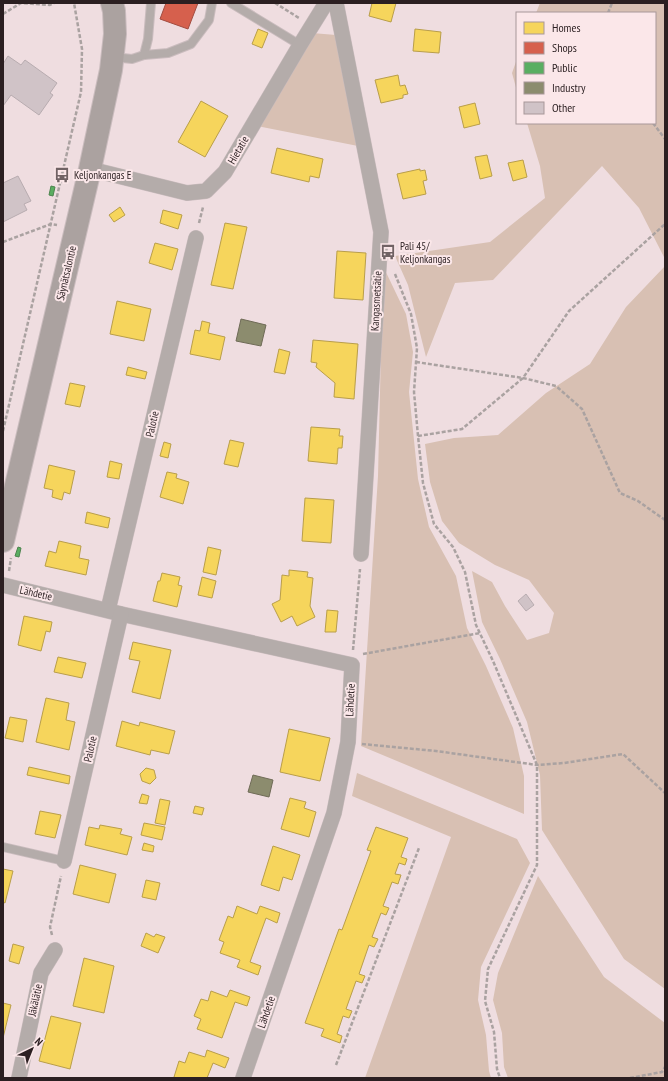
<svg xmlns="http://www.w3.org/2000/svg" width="668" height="1081" font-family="'PT Sans Narrow',sans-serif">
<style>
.green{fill:#d8c0b3}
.homes{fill:#f6d55c;stroke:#b99e4a}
.shops{fill:#d6604d;stroke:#a34c40}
.public{fill:#5aae61;stroke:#4c834e}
.industry{fill:#8c8c6e;stroke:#6f6b57}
.building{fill:#d0c3c7;stroke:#b8acb0}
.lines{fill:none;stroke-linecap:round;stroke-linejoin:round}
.service-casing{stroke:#cabcbe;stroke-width:10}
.minor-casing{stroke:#cabcbe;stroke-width:16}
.secondary-casing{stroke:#cabcbe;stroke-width:24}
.path{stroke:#aaa2a1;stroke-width:2.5;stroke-dasharray:4 2;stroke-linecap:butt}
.service{stroke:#b4acaa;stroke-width:8}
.minor{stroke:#b4acaa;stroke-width:15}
.secondary{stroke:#aba2a0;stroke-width:22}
.labels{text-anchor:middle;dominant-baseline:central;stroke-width:4;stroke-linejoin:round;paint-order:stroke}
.street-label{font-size:11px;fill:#2b1f21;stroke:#fbe7e9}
.poi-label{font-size:11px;fill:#2b1f21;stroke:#fbe7e9;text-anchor:start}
</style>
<rect width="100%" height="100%" fill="#efdde0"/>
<g class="green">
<polygon points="540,3 665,3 665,259 639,208 602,166 493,280 455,283 426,357 408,285 395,256 490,242 545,198 540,166 527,123 655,123 655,13 536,13"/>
<polygon points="312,33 336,35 358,146 257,126"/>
<polygon points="517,59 517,91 512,73"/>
<polygon points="383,266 406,314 413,352 409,392 418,479 429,527 456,576 467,628 486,666 513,728 524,776 524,814 361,746 378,476"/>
<polygon points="665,266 665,989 624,959 542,830 540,775 527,722 500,659 482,622 472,571 492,582 505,606 527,640 549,633 554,613 529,580 495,565 459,543 442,521 430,482 425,444 454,438 498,435 546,393 590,364 626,307"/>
<polygon points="357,773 517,839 530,863 481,967 478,1000 486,1035 489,1071 491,1078 365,1078 451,837 352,796"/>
<polygon points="538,876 604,977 665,1023 665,1078 508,1078 504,1067 502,1033 493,1000 498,973"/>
</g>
<g class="homes">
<polygon points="372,3 396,3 391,22 369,16"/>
<polygon points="258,29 268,33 262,48 252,44"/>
<polygon points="415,29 441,32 439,53 413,51"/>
<polygon points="398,75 400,86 405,85 408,94 403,95 403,98 381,103 375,80"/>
<polygon points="201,101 228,116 205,157 178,142"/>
<polygon points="475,103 480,124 464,128 459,107"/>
<polygon points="277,148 323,159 319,178 310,176 309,182 271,173"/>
<polygon points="487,155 492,176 480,179 475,157"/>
<polygon points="523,160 527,177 513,181 508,163"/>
<polygon points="420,169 420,171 425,170 427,180 423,181 426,194 403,199 397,174"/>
<polygon points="120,207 125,215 114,222 109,215"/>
<polygon points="163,210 182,215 178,229 160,223"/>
<polygon points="225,223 247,227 233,289 211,285"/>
<polygon points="155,243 178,249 172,270 149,263"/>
<polygon points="337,251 366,253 363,300 334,298"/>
<polygon points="117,301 151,309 144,341 110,334"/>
<polygon points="202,321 210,323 208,333 225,337 220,360 190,354 195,330 200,331"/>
<polygon points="313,340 358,344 354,399 334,397 335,383 316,367 317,363 311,362"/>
<polygon points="279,349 290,352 285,374 274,372"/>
<polygon points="128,367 147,372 145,379 126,375"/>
<polygon points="70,383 85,386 80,407 65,404"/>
<polygon points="311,427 340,429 339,436 343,436 342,448 338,448 337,464 308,461"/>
<polygon points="230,440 244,443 238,467 224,464"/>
<polygon points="164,442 171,444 168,458 160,456"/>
<polygon points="110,461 122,464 119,479 107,477"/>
<polygon points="49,465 75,471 70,494 64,492 62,500 52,497 53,490 44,488"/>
<polygon points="167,472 177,474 176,478 189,482 183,504 160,497"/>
<polygon points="305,498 334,500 331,543 302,541"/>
<polygon points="87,512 110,518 108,528 85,523"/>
<polygon points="59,541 81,546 79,558 89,560 86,575 45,566 49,551 56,553"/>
<polygon points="208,547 221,550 216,575 203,572"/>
<polygon points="289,570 308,572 307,577 313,578 310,606 315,617 297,626 292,616 281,622 272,604 280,600 282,575 289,576"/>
<polygon points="162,573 180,577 178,585 182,586 177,607 153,601 158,581 160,581"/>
<polygon points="202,577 216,581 212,598 198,595"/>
<polygon points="327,610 338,611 336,632 325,632"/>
<polygon points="24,616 52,622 50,632 46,631 41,651 18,645"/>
<polygon points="133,642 171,650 160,699 132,692 140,661 129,659"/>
<polygon points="58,657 86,663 82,678 54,672"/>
<polygon points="46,698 69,703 66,720 75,722 69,750 36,742"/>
<polygon points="10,717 27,720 23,742 5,738"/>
<polygon points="122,721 139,726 140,722 175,731 169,754 151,750 150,755 116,746"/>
<polygon points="289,729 330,738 320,781 280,772"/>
<polygon points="29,767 70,776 69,784 27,775"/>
<polygon points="146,768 154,770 156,778 150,784 142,781 140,774"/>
<polygon points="142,794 149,796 147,804 139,803"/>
<polygon points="290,798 306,802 304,808 316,812 309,837 281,829"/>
<polygon points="160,799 170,801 165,825 155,823"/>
<polygon points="195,806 204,808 202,815 193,813"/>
<polygon points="40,811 61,815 55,838 35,834"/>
<polygon points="144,823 165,827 162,840 141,835"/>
<polygon points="100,825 122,829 120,834 132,837 127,855 85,845 89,827 99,829"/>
<polygon points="376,827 408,838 401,857 407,859 405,865 399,863 395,874 401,875 398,884 392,882 383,906 389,908 386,915 381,913 372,937 378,939 374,947 369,945 359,974 365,976 362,983 356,981 346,1009 352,1011 349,1018 343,1016 337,1034 342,1036 340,1043 321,1036 324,1029 305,1023 339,929 342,930 371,851 367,850"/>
<polygon points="144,843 154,846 153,852 142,850"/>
<polygon points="273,846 300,855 292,880 283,877 279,891 261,885"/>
<polygon points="80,865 116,874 109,903 73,894"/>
<polygon points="3,869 13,871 5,903 3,902"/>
<polygon points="146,880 160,883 156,900 142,897"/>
<polygon points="237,906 257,914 260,906 280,913 277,923 266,918 250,962 261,966 258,975 237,967 240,960 220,953 224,942 219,940 228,916 233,918"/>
<polygon points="146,933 154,937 156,934 165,937 158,953 141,946"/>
<polygon points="13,944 24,947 19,964 9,961"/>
<polygon points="84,958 114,966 104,1013 73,1006"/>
<polygon points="230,990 250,997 247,1006 235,1002 222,1038 197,1029 201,1019 194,1016 201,999 208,1001 211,991 227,997"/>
<polygon points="3,1003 11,1005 3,1038"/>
<polygon points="51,1016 81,1023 70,1069 39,1061"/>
<polygon points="207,1050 229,1058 225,1068 213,1063 207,1078 177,1078 174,1077 179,1061 185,1063 189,1052 205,1057"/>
</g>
<polygon class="shops" points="166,3 198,3 188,29 160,19"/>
<g class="public">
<polygon points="51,186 55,187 53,196 49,195"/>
<polygon points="18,547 21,548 19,557 15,556"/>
</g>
<g class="industry">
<polygon points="241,319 266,325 261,346 236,341"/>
<polygon points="253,775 273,780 269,797 248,792"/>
</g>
<g class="building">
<polygon points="8,56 21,65 25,60 57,83 50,93 53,95 39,115 11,95 3,106 3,64"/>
<polygon points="18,176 31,201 24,204 27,210 3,222 3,183"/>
<polygon points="526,594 534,605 526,611 518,601"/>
</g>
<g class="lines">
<defs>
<g id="service">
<polyline points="231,3 300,45"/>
<polyline points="144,55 148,39 151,3"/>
<polyline points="113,57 132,59 144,55 168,53 191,44 209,20 212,3"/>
<polyline points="3,847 64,861"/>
</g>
<g id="minor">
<polyline points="336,3 381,232 361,554"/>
<polyline points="90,169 187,193 206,191 225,172 300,45 326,3"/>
<polyline points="3,585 121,614 352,665 348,742 334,813 243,1078"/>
<polyline points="108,610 196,238"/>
<polyline points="64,861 121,614"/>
<polyline points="19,1078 41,973 55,950"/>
</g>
<polyline id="secondary" points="3,541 90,169 111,70 115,34 114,11 112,3"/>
</defs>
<use href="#service" class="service-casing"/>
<use href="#minor" class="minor-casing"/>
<use href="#secondary" class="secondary-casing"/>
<g class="path">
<polyline points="275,3 299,18"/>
<polyline points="608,13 612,3"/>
<polyline points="3,14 21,3 50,5 54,3"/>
<polyline points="653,123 665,139"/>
<polyline points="199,223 203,207"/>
<polyline points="3,242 51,224 57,225"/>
<polyline points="395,274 411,314 417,348 414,392 418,436 423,483 434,524 453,547 465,572 476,625 493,661 537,765 537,865 488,969 485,1001 494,1032 497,1069 500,1078"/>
<polyline points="416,362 523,378 556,386 582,409 620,493 638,501 665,520"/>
<polyline points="3,431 81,92 82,49 74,3"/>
<polyline points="418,436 462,429 523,378 569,311 665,224"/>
<polyline points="9,571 11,558"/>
<polyline points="353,650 360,569"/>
<polyline points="363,654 480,633"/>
<polyline points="362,744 436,751 537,765 564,763 623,754 665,793"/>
<polyline points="52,935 50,927 61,876"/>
<polyline points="336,1065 419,848"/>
<polyline points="630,1078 662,1072 665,1067"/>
</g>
<use href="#service" class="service"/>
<use href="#minor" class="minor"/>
<use href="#secondary" class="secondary"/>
</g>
<defs>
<symbol id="bus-bare" viewBox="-9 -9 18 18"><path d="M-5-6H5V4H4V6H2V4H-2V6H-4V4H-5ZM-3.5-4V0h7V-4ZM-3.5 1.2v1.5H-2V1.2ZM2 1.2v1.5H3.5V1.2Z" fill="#706264" stroke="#fbe7e9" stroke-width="2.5" paint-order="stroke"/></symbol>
</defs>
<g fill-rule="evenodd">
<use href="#bus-bare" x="51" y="164" width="22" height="22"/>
<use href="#bus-bare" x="377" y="241" width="22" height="22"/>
</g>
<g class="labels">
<g class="street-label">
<text transform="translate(238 150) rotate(-60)">Hietatie</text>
<text transform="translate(66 273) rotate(-77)">Säynätsalontie</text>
<text transform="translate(376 301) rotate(-87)">Kangasmetsätie</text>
<text transform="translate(152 424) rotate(-77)">Palotie</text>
<text transform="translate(36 593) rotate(13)">Lähdetie</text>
<text transform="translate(350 700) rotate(-87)">Lähdetie</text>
<text transform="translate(90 749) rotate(-77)">Palotie</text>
<text transform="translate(35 1000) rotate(-78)">Jäkälätie</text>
<text transform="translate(266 1012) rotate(-71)">Lähdetie</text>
</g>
<g class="poi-label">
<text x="74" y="175">Keljonkangas E</text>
<text x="400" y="246">Pali 45/<tspan x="400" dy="13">Keljonkangas</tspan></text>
</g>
</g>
<rect width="668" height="1081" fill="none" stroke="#2b1f21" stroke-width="8"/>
<rect x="516" y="12" width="140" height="112" fill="#fbe7e9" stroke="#a89799"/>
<rect x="524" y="22" width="20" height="12" fill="#f6d55c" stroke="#a89799"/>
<text x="552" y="32" font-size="12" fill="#2b1f21">Homes</text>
<rect x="524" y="42" width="20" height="12" fill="#d6604d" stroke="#a89799"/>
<text x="552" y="52" font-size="12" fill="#2b1f21">Shops</text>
<rect x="524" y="62" width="20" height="12" fill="#5aae61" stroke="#a89799"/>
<text x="552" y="72" font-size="12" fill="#2b1f21">Public</text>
<rect x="524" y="82" width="20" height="12" fill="#8c8c6e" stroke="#a89799"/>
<text x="552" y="92" font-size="12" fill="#2b1f21">Industry</text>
<rect x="524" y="102" width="20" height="12" fill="#d0c3c7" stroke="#a89799"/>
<text x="552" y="112" font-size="12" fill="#2b1f21">Other</text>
<g transform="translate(32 1049) rotate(43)" stroke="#fbe7e9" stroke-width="3" paint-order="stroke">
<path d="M0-3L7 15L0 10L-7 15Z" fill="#2b1f21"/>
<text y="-6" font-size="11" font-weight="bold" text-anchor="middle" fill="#2b1f21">N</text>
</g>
</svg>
